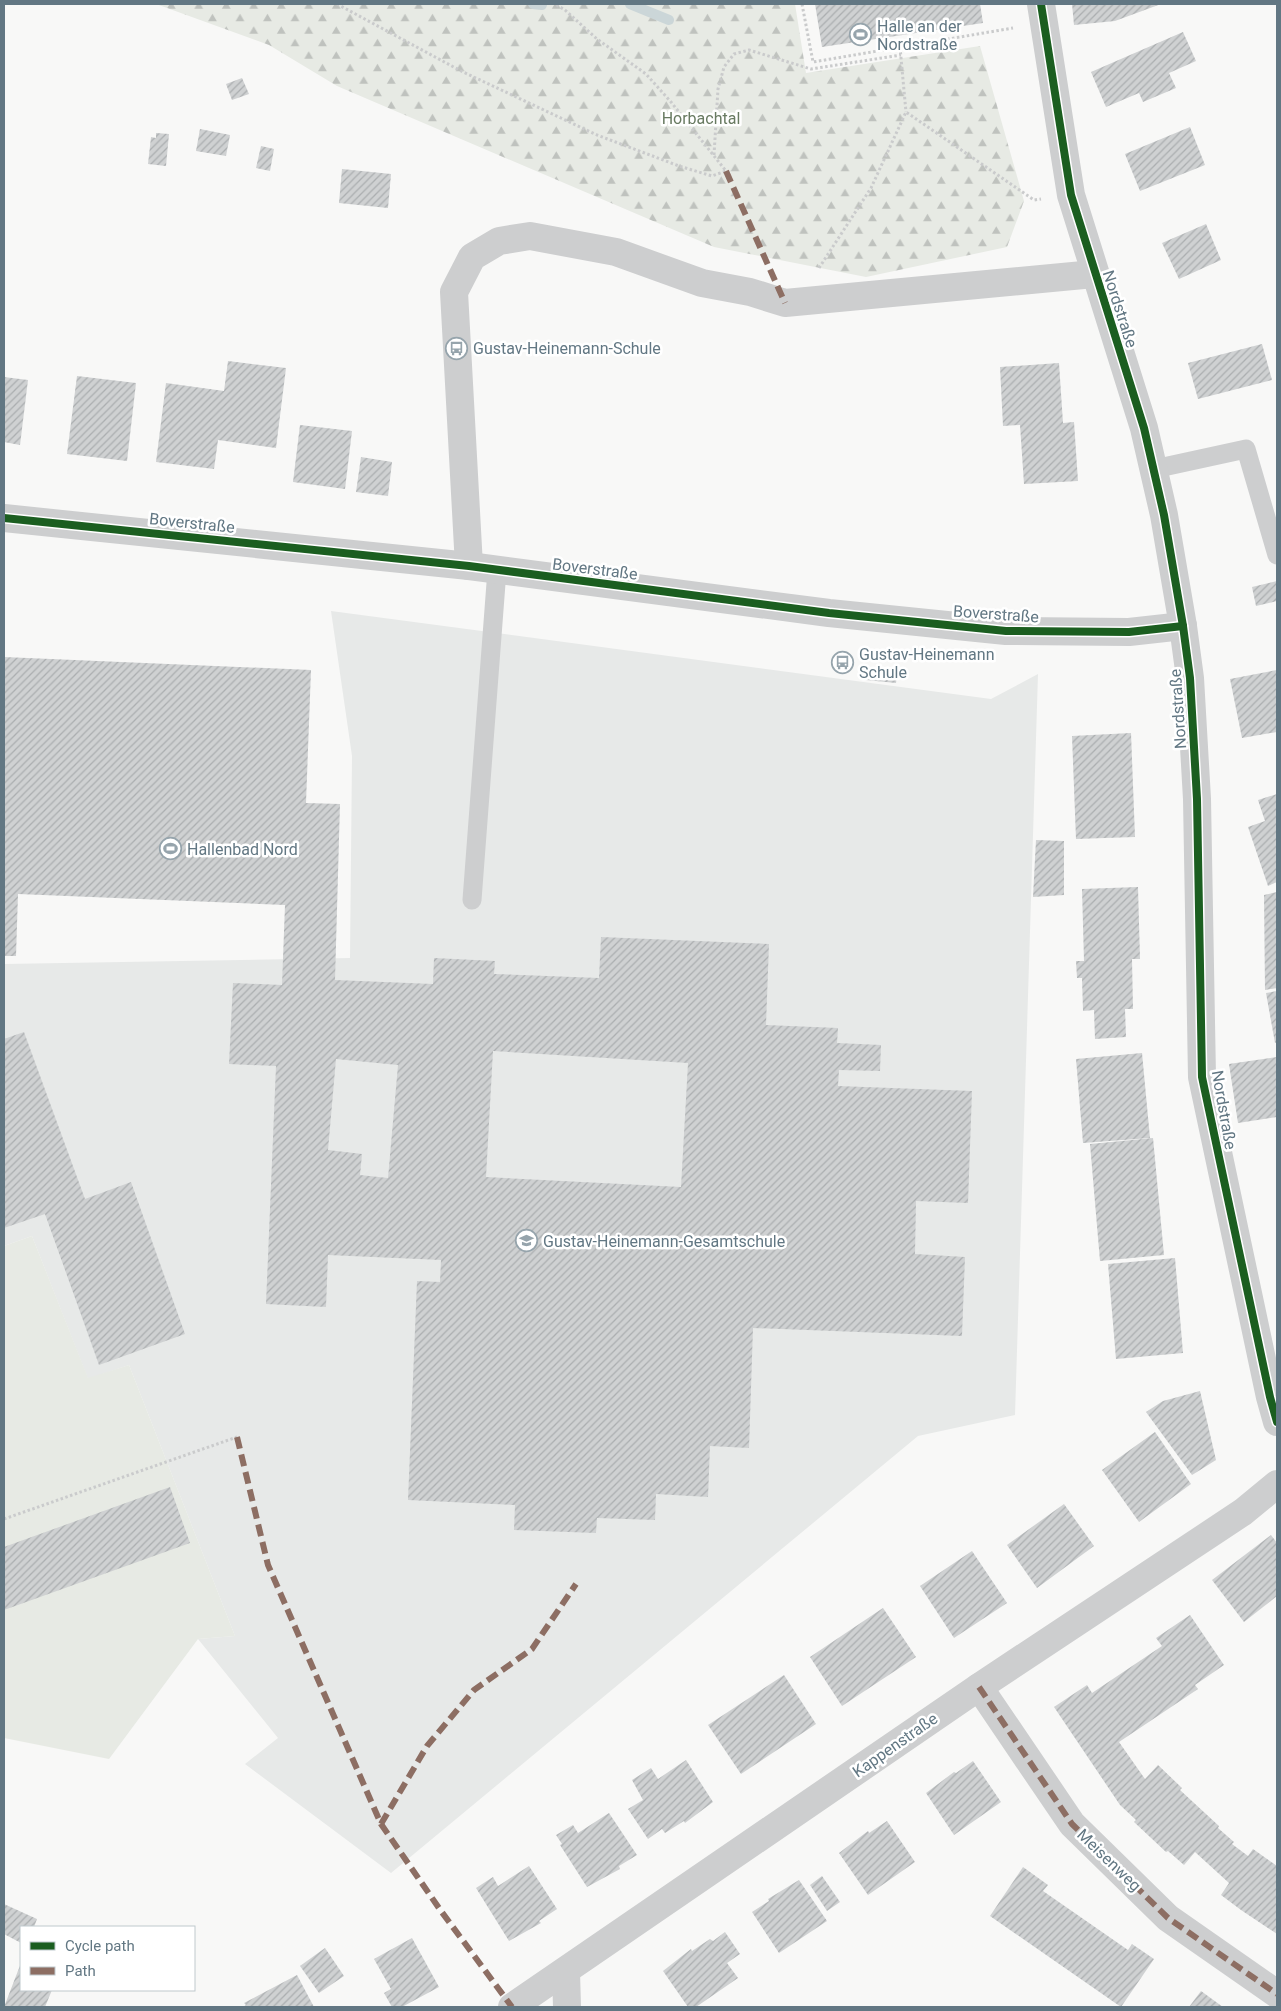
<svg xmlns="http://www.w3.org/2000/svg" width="1281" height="2011" font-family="Roboto,sans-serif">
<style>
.built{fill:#e7e9e8}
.forest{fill:url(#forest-firs)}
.green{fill:#e7eae4}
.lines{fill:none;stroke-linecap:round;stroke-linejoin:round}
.stream{stroke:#cbd6d8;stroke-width:10}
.building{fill:url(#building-hatch);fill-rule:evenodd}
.path{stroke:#cacbcc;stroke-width:3;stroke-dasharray:2.5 2.5;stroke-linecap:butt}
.service{stroke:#cdcecf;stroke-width:19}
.minor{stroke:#cdcecf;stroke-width:28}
.tertiary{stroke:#cdcecf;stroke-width:28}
.quiet{stroke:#8d6e63;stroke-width:6;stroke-dasharray:12 6;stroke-linecap:butt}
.cycleway-casing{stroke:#fff;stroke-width:11}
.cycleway{stroke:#1b5e20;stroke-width:8}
.labels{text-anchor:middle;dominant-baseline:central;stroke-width:5;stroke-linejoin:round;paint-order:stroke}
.poi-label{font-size:16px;fill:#627783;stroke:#fff;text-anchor:start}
.park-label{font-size:16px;fill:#687a61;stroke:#fff}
.street-label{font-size:16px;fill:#627783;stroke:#fff}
</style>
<defs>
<pattern id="forest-firs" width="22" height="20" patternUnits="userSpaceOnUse" patternTransform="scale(1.25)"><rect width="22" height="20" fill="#e7eae4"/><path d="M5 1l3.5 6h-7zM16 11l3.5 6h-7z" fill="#bfc2be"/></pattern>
<pattern id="building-hatch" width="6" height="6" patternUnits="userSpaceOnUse" patternTransform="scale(1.25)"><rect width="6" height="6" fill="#cfd1d2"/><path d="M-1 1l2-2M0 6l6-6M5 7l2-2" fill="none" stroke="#abaeb0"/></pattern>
</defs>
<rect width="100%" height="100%" fill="#f8f8f7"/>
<polygon class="built" points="331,611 991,699 1038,674 1015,1415 918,1436 391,1873 245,1764 278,1738 198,1639 235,1636 129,1365 88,1379 32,1236 4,1246 4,964 350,958 352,756"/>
<polygon class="forest" points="156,4 795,4 806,73 980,46 1024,201 1007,247 866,277 714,247 337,86 269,45"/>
<polygon class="green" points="32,1236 88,1378 129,1365 235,1636 198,1639 109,1759 4,1738 4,1246"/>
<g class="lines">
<g class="stream">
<polyline points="533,4 542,5"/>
<polyline points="630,4 669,20"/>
</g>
</g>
<g class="building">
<polygon points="815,4 980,4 983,23 822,47"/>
<polygon points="1072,4 1161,4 1115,21 1074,25"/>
<polygon points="1183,32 1196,61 1169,73 1176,88 1143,102 1139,93 1106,107 1091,72"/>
<polygon points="242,78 249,94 232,100 226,84"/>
<polygon points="1190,127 1205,165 1140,191 1125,154"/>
<polygon points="200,129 230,135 226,156 196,151"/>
<polygon points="156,133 169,134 166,166 148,164 151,137 156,138"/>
<polygon points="261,146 274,149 270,171 256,168"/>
<polygon points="342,169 391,174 388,208 339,203"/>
<polygon points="1206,224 1221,260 1179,279 1162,243"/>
<polygon points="1262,344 1272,380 1198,399 1188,363"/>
<polygon points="228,361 286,368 276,448 218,440 214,469 156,462 166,383 224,391"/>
<polygon points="1059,363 1063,423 1074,422 1078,481 1024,484 1020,425 1003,426 1000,367"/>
<polygon points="77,376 136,383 127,461 67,454"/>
<polygon points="4,377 28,380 20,445 4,442"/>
<polygon points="300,425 352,431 345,489 293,482"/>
<polygon points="361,457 392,462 388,496 356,492"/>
<polygon points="1277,581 1277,601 1256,606 1252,587"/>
<path d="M4,657L311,670L306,803L340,804L335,980L433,984L434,958L495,961L494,974L599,978L601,937L769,944L766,1025L838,1028L837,1043L881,1045L880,1071L839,1070L838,1086L972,1091L968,1203L916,1201L915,1254L965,1257L962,1336L753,1328L749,1448L710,1446L708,1497L656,1494L655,1520L597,1518L596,1533L514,1530L515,1505L408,1500L417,1281L440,1282L441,1260L328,1255L326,1307L266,1304L276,1066L229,1064L233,983L282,985L285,905L18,894L16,956H4ZM493,1051L688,1063L681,1187L486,1177ZM336,1059L398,1065L388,1178L360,1175L362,1154L328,1150Z"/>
<polygon points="1277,670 1277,732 1242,738 1230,679"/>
<polygon points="867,673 897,676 896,683 866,680"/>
<polygon points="1131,733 1135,837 1076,839 1072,736"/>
<polygon points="1277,794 1277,882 1268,886 1248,827 1265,821 1258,800"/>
<polygon points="1036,840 1064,841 1064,895 1033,897"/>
<polygon points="1138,887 1140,959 1132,959 1133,1009 1125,1009 1126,1037 1095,1039 1094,1010 1083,1011 1082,978 1077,978 1076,961 1084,961 1082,889"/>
<polygon points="1277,892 1277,988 1265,990 1264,895"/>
<polygon points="1277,991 1277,1042 1275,1043 1266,993"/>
<polygon points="24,1032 85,1199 131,1182 185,1334 99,1365 45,1214 4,1228 4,1039"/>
<polygon points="1142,1053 1150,1138 1083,1143 1076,1059"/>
<polygon points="1277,1057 1277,1117 1238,1123 1229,1064"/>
<polygon points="1153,1138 1164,1255 1100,1261 1090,1144"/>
<polygon points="1175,1258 1183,1353 1116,1359 1108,1264"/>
<polygon points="1200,1391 1216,1460 1192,1475 1146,1412 1163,1401"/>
<polygon points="1155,1432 1191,1484 1139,1522 1102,1470"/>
<polygon points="170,1487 190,1543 4,1610 4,1547"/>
<polygon points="1064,1504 1094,1546 1037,1588 1007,1545"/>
<polygon points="1271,1535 1277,1543 1277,1596 1244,1622 1212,1580"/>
<polygon points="972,1551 1007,1603 954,1638 920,1586"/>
<polygon points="883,1608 916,1657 842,1706 810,1657"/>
<polygon points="1190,1615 1224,1665 1195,1685 1198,1689 1119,1742 1145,1779 1158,1765 1182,1788 1180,1790 1219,1826 1218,1828 1234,1842 1232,1844 1248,1856 1253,1849 1277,1866 1277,1934 1241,1910 1221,1895 1229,1883 1195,1852 1184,1865 1168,1851 1166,1852 1134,1822 1136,1820 1120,1805 1054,1707 1087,1685 1092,1693 1162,1646 1156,1638"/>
<polygon points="784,1675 816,1724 741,1774 708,1725"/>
<polygon points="686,1760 713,1802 685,1823 684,1821 665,1833 662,1829 648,1839 628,1809 643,1800 632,1780 651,1768 658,1779"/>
<polygon points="973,1761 1001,1802 954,1835 926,1793 954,1772 956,1773"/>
<polygon points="609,1813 637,1855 619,1866 620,1869 587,1887 560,1845 562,1844 556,1835 573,1825 578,1833"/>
<polygon points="887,1821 915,1862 868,1895 839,1853 868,1831 869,1833"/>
<polygon points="529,1866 557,1909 539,1921 541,1923 509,1941 476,1888 493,1877 498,1886"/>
<polygon points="1023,1867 1048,1885 1043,1891 1128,1950 1132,1944 1154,1959 1121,2007 990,1916"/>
<polygon points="822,1876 840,1902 827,1911 810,1885"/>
<polygon points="799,1880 827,1921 779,1953 752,1912 769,1901 768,1899"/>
<polygon points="4,1904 37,1919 34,1927 21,1927 21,1943 4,1934"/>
<polygon points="725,1932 740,1954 727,1963 738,1978 696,2007 688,2007 663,1971 691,1949 692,1951 710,1939 713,1941"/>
<polygon points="412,1938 439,1987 402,2007 392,2007 384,1993 391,1989 374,1959"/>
<polygon points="325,1948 344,1976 319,1993 300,1966"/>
<polygon points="21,1963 21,1990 52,1990 45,2007 4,2007"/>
<polygon points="297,1975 314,2007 243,2007 246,2005 244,2003"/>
<polygon points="1201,1991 1223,2007 1189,2007"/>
</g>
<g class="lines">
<g class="path">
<polyline points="337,4 461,71 597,135 679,166 712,176 726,171 671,102 646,74 597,39 565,10 555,4"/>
<polyline points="802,4 813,62 1013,28"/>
<polyline points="900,47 906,112"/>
<polyline points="714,155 718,89 724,67 734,54 749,50 811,69 901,55"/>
<polyline points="819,268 871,188 906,112 1034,200 1041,199"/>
<polyline points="4,1519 237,1437"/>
</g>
<g class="service">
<polyline points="1154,469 1246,449 1277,555"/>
<polyline points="472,900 497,570"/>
</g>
<g class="minor">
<polyline points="4,518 469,566 829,613 1006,631 1129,632 1183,626"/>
<polyline points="469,566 454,292 472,257 499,241 530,236 616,252 702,283 750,292 785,303 1094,274"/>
<polyline points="979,1687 1072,1824 1168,1918 1277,1994"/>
<polyline points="566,1972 567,2007"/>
<polyline points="512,2007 979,1687 1243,1512 1277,1484"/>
</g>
<polyline class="tertiary" points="1041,4 1071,195 1144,428 1164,515 1183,626 1190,678 1197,799 1202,1077 1270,1397 1277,1422"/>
<g class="quiet">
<polyline points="726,171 785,303"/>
<polyline points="237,1437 268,1565 381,1824 441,1911 512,2007"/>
<polyline points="979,1687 1072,1824 1168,1918 1277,1994"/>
<polyline points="381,1824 427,1746 474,1690 532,1649 576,1584"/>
</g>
<defs>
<g id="cycleway">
<polyline points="1041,4 1071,195 1144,428 1164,515 1183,626 1190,678 1197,799 1202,1077 1270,1397 1277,1422"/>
<polyline points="4,518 469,566 829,613 1006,631 1129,632 1183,626"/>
</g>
</defs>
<use href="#cycleway" class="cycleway-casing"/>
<use href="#cycleway" class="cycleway"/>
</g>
<defs>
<symbol id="stadium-ring" viewBox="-11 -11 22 22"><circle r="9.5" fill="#fff" stroke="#96a4ac" stroke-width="1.5"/><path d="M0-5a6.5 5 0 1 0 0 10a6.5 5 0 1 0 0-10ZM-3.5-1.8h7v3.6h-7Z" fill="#96a4ac"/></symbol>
<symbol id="bus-ring" viewBox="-11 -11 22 22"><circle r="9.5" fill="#fff" stroke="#96a4ac" stroke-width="1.5"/><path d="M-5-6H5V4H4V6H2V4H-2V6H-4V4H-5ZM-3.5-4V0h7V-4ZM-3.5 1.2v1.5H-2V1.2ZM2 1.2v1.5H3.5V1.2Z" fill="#96a4ac"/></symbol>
<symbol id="school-ring" viewBox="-11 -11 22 22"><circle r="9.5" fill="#fff" stroke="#96a4ac" stroke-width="1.5"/><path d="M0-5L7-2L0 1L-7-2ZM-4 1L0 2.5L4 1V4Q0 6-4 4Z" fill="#96a4ac"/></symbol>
</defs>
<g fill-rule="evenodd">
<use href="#stadium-ring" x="848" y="22" width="25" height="25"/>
<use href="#bus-ring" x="444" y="336" width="25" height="25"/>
<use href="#bus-ring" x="830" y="650" width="25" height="25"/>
<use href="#stadium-ring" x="158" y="836" width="25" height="25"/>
<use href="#school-ring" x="514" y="1228" width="25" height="25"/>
</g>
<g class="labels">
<g class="poi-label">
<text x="877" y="26">Halle an der<tspan x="877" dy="18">Nordstraße</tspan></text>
<text x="473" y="348">Gustav-Heinemann-Schule</text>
<text x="859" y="654">Gustav-Heinemann<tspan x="859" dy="18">Schule</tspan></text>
<text x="187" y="849">Hallenbad Nord</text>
<text x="543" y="1241">Gustav-Heinemann-Gesamtschule</text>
</g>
<g class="park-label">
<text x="701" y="118">Horbachtal</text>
</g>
<g class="street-label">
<text transform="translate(1120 309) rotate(72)">Nordstraße</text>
<text transform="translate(192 523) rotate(6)">Boverstraße</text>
<text transform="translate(595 569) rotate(7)">Boverstraße</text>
<text transform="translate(996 614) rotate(4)">Boverstraße</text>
<text transform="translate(1178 709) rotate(-94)">Nordstraße</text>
<text transform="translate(1224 1110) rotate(80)">Nordstraße</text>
<text transform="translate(895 1745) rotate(-35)">Kappenstraße</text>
<text transform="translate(1109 1860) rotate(44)">Meisenweg</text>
</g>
</g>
<rect width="1281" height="2011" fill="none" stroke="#627783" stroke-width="10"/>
<rect x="20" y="1926" width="175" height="65" fill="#ffffff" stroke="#c0c9cd"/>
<rect x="30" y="1942" width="25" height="8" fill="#1b5e20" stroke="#c0c9cd"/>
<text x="65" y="1951" font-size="15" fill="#627783">Cycle path</text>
<rect x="30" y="1967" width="25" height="8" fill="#8d6e63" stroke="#c0c9cd"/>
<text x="65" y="1976" font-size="15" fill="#627783">Path</text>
</svg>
